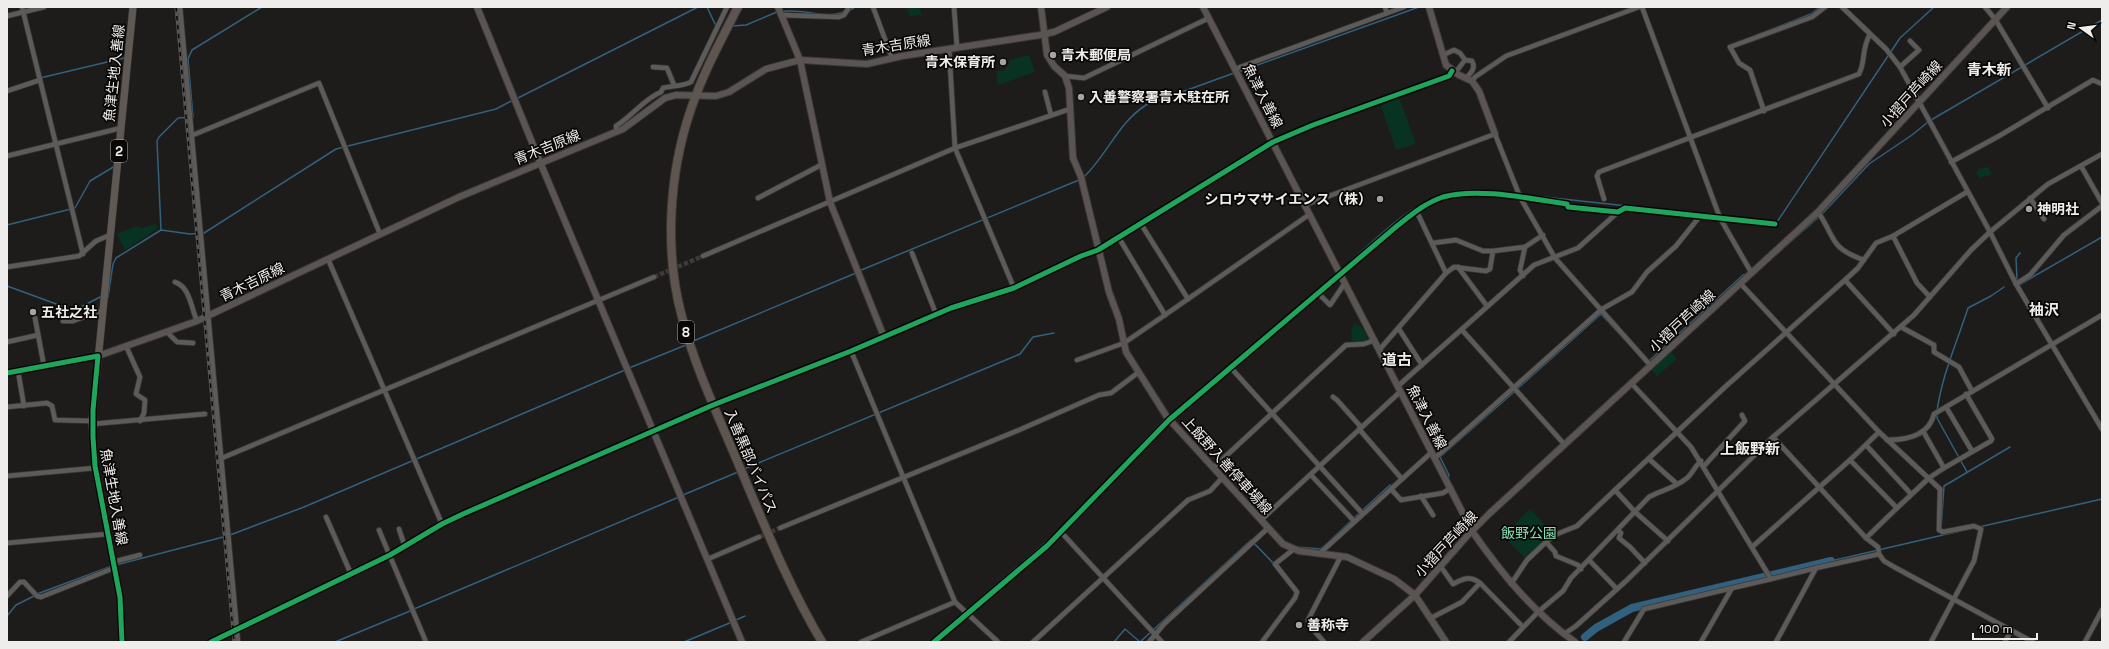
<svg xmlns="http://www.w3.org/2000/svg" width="2109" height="649" font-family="'Space Grotesk','Noto Sans JP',sans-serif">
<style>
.green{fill:#083221}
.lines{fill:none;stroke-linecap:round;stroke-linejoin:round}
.stream{stroke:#31617e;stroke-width:1.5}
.river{stroke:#31617e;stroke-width:8}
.street-tunnel{stroke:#3d3b39;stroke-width:4.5;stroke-dasharray:4.5 2;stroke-linecap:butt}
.street-casing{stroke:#3a3837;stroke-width:6}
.secondary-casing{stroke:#3a3837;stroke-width:8}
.primary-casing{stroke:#3a3837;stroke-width:8}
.highway-casing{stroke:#3a3837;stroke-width:10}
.street{stroke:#5c5b59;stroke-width:4.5}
.secondary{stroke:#5a5552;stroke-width:6}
.primary{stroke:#5f5956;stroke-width:7}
.highway{stroke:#5e5550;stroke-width:8}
.rail-casing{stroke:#585655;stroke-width:3}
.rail{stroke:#080706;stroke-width:1.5;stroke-dasharray:4.5;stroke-linecap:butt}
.cycleway-casing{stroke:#080706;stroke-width:8}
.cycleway{stroke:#20a55d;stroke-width:5}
.poi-dot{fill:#a6a4a2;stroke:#080706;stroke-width:1.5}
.labels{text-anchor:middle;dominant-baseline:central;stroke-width:3.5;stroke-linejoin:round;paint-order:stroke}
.shield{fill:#080706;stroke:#aaa8a6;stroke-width:1}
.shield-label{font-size:13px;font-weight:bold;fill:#efedeb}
.street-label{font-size:14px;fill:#efedeb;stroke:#080706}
.poi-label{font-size:14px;font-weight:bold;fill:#efedeb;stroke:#080706;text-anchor:start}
.park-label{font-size:14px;fill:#86dfb3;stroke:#080706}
.neighbourhood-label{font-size:15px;font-weight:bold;fill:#efedeb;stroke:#080706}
</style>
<rect width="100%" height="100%" fill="#1e1c1a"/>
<g class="green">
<polygon points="906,7 919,7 922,15 910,16"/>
<polygon points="1029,55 1035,72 998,85 996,71 1004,71 1009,64 1009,60"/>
<polygon points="1399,98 1416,144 1396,150 1381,106"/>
<polygon points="1988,167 1992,174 1980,178 1976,173 1979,169"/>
<polygon points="156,224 157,229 125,250 117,234 136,226 142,228"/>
<polygon points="1355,323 1365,330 1368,338 1364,341 1352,341 1351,331"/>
<polygon points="1671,351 1677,359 1657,376 1651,369"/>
<polygon points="1530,509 1553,533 1526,559 1503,536"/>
</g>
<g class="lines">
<g class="stream">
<polyline points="707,7 716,26"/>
<polyline points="850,10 855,7"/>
<path d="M781,12C801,7 824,20 844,12"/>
<polyline points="732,26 746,25 777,12"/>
<polyline points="1757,35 1811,14 1820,7"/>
<polyline points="1238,72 1419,7"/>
<polyline points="40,78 124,58"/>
<polyline points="516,99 698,7"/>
<polyline points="1931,120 2102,20"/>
<path d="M1084,177C1107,155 1118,123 1146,105L1234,73"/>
<polyline points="1525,195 1777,222 1900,38 1934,7"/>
<polyline points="7,225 75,208 90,181 115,166"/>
<polyline points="161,230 157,141 159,137 178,118 193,117 188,59 192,50 262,7"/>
<polyline points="859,271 1079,180"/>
<path d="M1340,271C1370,245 1406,206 1444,194C1458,189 1475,190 1490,191"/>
<polyline points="1754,274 1822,214 1869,164 1912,135 1928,122"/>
<polyline points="2017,280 2016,258 2020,253"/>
<polyline points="2019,285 2102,237"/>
<polyline points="7,286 70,309 77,309 102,296"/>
<polyline points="106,297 108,297 113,264 116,258 161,230 190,234 204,233 336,149 496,109 513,100"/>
<polyline points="691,342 856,273"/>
<polyline points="1648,362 1743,275 1746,274"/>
<polyline points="629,368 686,345"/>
<polyline points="1219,375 1337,273"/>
<polyline points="1517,389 1601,314 1626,341"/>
<path d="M1937,411C1942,375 1957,342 1968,308L1991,296L2004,287"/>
<polyline points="1937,415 1937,418 1967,472"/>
<polyline points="1169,416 1207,385"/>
<polyline points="744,469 1020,354 1033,337 1054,333"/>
<polyline points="1448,480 1449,475 1440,457 1515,391"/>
<polyline points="683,495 738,472"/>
<polyline points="1077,512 1166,418"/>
<polyline points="1354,518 1390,485 1391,486"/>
<polyline points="1979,527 2102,499"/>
<polyline points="1941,529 1944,486 2010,447"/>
<polyline points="230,535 304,507 625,370"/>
<polyline points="1296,547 1321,549 1351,521"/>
<polyline points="1831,561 1973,528"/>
<polyline points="116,565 227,536"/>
<polyline points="37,594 112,566"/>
<polyline points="414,609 679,497"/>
<polyline points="7,616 16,605 34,596"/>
<polyline points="736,620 745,616"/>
<polyline points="335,642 410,611"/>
<polyline points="684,642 732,622"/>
<polyline points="930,642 1059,531"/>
<polyline points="1114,642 1125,629 1140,642 1251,540 1273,563 1278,559"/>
</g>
<polyline class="river" points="1585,637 1596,628 1632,608 1831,561"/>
<g class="street-tunnel">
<polyline points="654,277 703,256"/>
<polyline points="759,537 780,528"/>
</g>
<defs>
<g id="street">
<polyline points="22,7 83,254"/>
<polyline points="180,7 238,642"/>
<polyline points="873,7 892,58"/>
<polyline points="954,7 957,47"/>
<polyline points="1385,7 1387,13"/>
<polyline points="1642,7 1720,218 1751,272"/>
<polyline points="1842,7 1886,49 1900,67 1990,232 2016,284 2102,429"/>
<polyline points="1985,7 1995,19 2048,108"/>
<polyline points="781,15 839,17 844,15 848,9"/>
<polyline points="7,16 44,7"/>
<polyline points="949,48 955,148 1014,288"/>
<polyline points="1443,55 1454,50 1460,53 1465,60 1455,73"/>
<path d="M1465,60L1472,61C1476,68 1471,73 1466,78"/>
<polyline points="653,67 667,68 674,85"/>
<polyline points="1900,67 1919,50 1910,41"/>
<polyline points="1235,69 1404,7"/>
<polyline points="1065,76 1084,78 1209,18"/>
<polyline points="1472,81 1475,77 1506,56 1639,7"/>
<polyline points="7,91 40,80"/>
<polyline points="1045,92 1051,115"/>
<polyline points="1764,111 1750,70 1739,63 1730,47 1812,17 1825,7"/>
<path d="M617,132L616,126C632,116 644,99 661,92L663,88C671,86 684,86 691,82L727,7"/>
<polyline points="193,135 319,83 380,234"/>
<polyline points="7,156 121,128"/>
<polyline points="1951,162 1999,136 2093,80 2102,84"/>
<polyline points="2081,166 2102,203"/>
<polyline points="758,198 821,165"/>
<polyline points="2030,198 2044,219"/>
<path d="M1604,199L1597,176L1599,172L1859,74C1866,60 1861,50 1870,34"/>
<polyline points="1305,205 1495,134 1520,197 1555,258 1651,366"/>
<polyline points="1416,210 1446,273 1454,267 1486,271 1490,269 1493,251 1525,247 1520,270 1523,276"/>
<path d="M1818,212C1836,238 1829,248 1864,260"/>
<polyline points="1141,224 1188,299 1165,315"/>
<polyline points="1893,236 1967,192"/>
<polyline points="1433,243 1456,240 1483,251 1493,251"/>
<polyline points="1525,247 1543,235"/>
<polyline points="912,253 936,314"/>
<polyline points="703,256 955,148 1070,109"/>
<polyline points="328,259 442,524"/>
<polyline points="7,267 79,256 96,241 110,235"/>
<polyline points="1458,267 1487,306"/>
<path d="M175,282C190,287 191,308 197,321"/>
<polyline points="1740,283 1879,432 1940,489 1939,530 1943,532 1974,526 1981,529 1974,561 1931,642"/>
<polyline points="2016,284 2030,275 2064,235 2102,206"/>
<polyline points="1318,293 1330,305 1345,283"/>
<polyline points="1188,299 1310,214"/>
<polyline points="35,318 44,366"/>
<polyline points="63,321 73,321 103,310"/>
<polyline points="1901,327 1934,345 1934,352 1959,367 1972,391"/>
<polyline points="1399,329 1422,365"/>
<polyline points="1462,330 1565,445"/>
<polyline points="167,332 177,342 193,343"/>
<polyline points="1894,334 1845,280 1858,268 1876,243 1893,236 1917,283 1930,297"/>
<polyline points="7,342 38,335"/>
<polyline points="126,346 140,377 136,394 145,400 144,413 140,421"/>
<polyline points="1380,349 1446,273"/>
<polyline points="851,351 955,602 998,642"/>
<polyline points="1077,360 1124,343 1165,315 1119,238"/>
<polyline points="1231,368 1362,513"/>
<polyline points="18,371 24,406"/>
<polyline points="1632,384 1691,447 1771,579 1816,568"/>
<polyline points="1398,386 1534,265 1578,248 1618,212"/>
<polyline points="1333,397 1337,400 1361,427"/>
<polyline points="7,407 47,403 52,406 55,420 92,421"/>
<polyline points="1946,407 1972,451"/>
<polyline points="92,424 205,414"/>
<polyline points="1359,429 1402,479"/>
<polyline points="1923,431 1944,468 1991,441 1992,439 1966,394"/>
<polyline points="1879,432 1850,460 1897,508 1929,478 1944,468"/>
<polyline points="1773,437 1866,538 1878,547 1879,554"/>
<path d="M1887,440C1907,440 1929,436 1934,414L2102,315"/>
<polyline points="1866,445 1911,494"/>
<polyline points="222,458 654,277"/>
<polyline points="1435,458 1602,309 1632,292 1647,272 1676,246 1700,216"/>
<polyline points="1649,459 1677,484"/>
<polyline points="1704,466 1745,421 1742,415"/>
<polyline points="1213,468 1346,345 1364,344 1375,340"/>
<polyline points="1311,475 1354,521"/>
<polyline points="7,476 95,468"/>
<polyline points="1391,489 1401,500 1443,493 1451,488"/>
<polyline points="1615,490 1725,387 1845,280"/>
<polyline points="1421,496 1433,515"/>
<polyline points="326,517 351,574"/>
<polyline points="1261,520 1401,391"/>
<polyline points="780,528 1019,430 1099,395 1111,393 1139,372"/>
<polyline points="399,529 405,547"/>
<polyline points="379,530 426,642"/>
<polyline points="1618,530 1621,533 1619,538 1630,547 1645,563"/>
<polyline points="1061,532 1162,642"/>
<polyline points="1866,538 1897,508"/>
<polyline points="1546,542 1555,552 1556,556 1578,565 1581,569"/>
<polyline points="7,543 108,534"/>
<polyline points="1752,547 1850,460"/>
<polyline points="1320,553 1432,452"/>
<polyline points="708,559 759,537"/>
<polyline points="1589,560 1617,589"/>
<polyline points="113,562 140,555"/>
<path d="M1441,567L1453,584C1463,579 1470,575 1480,583"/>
<polyline points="1511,584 1527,560 1547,541 1557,534 1577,526 1615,490 1635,512 1668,541"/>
<polyline points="1732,588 1771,579"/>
<polyline points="7,596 20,582 24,582 37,596 41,597 114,568"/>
<polyline points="1431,618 1462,602 1480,583 1523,627"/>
<polyline points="1564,634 1576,626 1626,581 1773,437 1914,315 1971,250 1990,232 2048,184 2102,154"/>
<polyline points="211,642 390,555 442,524 463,514 713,405 851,351 951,308 1014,288 1081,256 1098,250 1273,142 1313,125 1449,76 1452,71"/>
<polyline points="861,642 955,602"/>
<path d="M934,642L1047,546L1169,420L1397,226C1411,215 1425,203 1443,197C1477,187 1532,199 1567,204L1568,207L1618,212L1625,208L1775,224"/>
<polyline points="1033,642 1188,500 1210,491 1222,478"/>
<polyline points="1149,642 1164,624 1268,528"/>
<polyline points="1262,642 1295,598 1297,592 1275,564 1294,549"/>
<polyline points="1324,642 1310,626 1308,620 1341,556"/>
<path d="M1509,642L1538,612L1563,591L1571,578L1649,497C1662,490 1675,488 1687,478C1692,474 1695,466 1701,461"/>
<polyline points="1624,642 1644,609 1732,588 1701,642"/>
<polyline points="1776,642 1816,568 1879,554 1884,561 1896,568 2033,642"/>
<polyline points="2005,642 2011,630"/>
<polyline points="2085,642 2102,610"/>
</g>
<g id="secondary">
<polyline points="477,7 540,162 742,642"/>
<polyline points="778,7 800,60 830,202 884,337"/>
<polyline points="1041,7 1047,55 1054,66 1065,76 1069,88 1073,158 1081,177 1109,292 1119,319 1126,352 1167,417 1283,544 1299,551 1347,557 1394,579 1415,595 1446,642"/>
<path d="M1203,7L1472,531C1501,573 1533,612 1575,642"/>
<polyline points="1429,7 1446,65 1459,75 1472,81 1479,91 1495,134"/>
<polyline points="7,373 98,356 197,321 459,197 623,129 665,98 676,95 716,96 729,92 766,69 800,60 867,64 902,56 1040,35 1054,32 1107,7"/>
<polyline points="1363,642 1415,595 1467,536 1490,513 1818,212 2007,7"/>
</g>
<polyline id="primary" points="122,642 120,597 95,466 92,421 133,7"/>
<path id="highway" d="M738,7C721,40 703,73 691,109C669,173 664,251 682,317C695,368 718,415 738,463C764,524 788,585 822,642"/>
</defs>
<use href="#street" class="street-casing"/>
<use href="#secondary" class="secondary-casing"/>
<use href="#primary" class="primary-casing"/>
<use href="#highway" class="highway-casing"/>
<use href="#street" class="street"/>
<use href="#secondary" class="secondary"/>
<use href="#primary" class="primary"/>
<use href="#highway" class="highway"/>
<defs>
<polyline id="rail" points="176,7 234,642"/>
</defs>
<use href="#rail" class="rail-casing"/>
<use href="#rail" class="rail"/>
<defs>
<g id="cycleway">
<polyline points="7,373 98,356 93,410 93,437 95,466 120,597 122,642"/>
<polyline points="211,642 390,555 442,524 463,514 713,405 851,351 951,308 1014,288 1081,256 1098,250 1273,142 1313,125 1449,76 1452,71"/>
<path d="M934,642L1047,546L1169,420L1397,226C1411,215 1425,203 1443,197C1477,187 1532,199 1567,204L1568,207L1618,212L1625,208L1775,224"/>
</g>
</defs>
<use href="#cycleway" class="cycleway-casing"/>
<use href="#cycleway" class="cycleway"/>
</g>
<g class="poi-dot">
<circle cx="1053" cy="55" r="4"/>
<circle cx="1003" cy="62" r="4"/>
<circle cx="1081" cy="97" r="4"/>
<circle cx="1380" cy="199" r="4"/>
<circle cx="2029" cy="209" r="4"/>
<circle cx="33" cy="312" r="4"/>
<circle cx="1299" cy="625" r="4"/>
</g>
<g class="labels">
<g class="shield">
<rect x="111" y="140" width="16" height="22" rx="3"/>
<rect x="678" y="321" width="16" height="22" rx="3"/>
</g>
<g class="shield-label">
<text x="119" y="151">2</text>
<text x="686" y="332">8</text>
</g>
<g class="street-label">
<text transform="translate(896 45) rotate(-9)">青木吉原線</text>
<text transform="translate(114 73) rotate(-84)">魚津生地入善線</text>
<text transform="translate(1911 94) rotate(-48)">小摺戸芦崎線</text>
<text transform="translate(1263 96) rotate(63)">魚津入善線</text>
<text transform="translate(547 147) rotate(-22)">青木吉原線</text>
<text transform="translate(252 282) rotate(-26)">青木吉原線</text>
<text transform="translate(1682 321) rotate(-43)">小摺戸芦崎線</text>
<text transform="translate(1427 417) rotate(63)">魚津入善線</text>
<text transform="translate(751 461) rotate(67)">入善黒部バイパス</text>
<text transform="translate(1227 465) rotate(48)">上飯野入善停車場線</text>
<text transform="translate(114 497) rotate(80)">魚津生地入善線</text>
<text transform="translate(1446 544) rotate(-47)">小摺戸芦崎線</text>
</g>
<g class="poi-label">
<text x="1061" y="55">青木郵便局</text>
<text x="995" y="62" text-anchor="end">青木保育所</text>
<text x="1089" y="97">入善警察署青木駐在所</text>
<text x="1372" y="199" text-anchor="end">シロウマサイエンス（株）</text>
<text x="2037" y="209">神明社</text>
<text x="41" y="312">五社之社</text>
<text x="1307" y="625">善称寺</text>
</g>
<g class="park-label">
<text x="1529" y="533">飯野公園</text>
</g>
<g class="neighbourhood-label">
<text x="1989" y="69">青木新</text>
<text x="2044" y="309">袖沢</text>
<text x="1397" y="359">道古</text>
<text x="1750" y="448">上飯野新</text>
</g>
</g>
<rect width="2109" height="649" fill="none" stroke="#efedeb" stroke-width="16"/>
<g transform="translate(2081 28) rotate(284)" stroke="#080706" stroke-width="3" paint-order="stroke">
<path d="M0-3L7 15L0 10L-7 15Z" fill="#efedeb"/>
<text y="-6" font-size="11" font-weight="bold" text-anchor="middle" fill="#efedeb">N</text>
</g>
<path d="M1973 633v6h64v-6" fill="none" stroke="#efedeb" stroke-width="2"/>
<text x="1979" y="633" font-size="12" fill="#efedeb" stroke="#080706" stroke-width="3" paint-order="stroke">100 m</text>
</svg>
